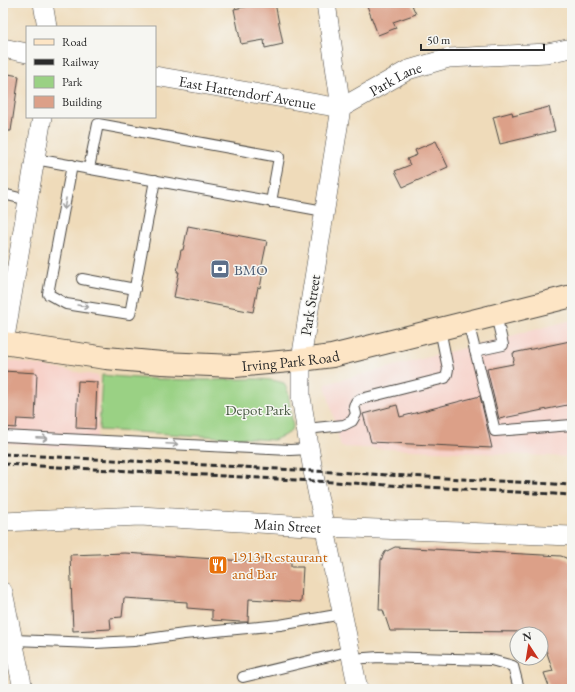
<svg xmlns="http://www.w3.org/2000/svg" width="575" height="692" font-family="'EB Garamond',serif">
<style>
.built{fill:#f7d1c9}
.green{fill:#9ad184;stroke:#627e58}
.building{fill:#dca088}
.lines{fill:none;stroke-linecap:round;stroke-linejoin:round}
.lane-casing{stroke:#484540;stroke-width:12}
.street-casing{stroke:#484540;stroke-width:20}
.secondary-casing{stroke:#484540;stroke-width:24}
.lane{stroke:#fff;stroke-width:10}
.street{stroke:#fff;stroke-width:19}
.secondary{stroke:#fde5c5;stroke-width:22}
.rail{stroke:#2b2b2b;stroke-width:3;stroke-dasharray:6 3;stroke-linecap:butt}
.oneway{stroke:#a0a0a0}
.labels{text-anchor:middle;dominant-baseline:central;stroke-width:3;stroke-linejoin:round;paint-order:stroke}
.street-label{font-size:15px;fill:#2b2b2b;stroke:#f6f6f2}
.service-label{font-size:15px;fill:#4e5e75;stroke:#f6f6f2;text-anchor:start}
.park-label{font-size:15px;fill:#4c5d46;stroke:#f6f6f2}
.food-label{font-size:15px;fill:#c56008;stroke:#f6f6f2;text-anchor:start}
</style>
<rect width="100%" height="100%" fill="#f6f6f2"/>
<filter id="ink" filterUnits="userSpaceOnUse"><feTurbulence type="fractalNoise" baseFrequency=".025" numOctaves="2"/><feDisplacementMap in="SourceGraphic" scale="8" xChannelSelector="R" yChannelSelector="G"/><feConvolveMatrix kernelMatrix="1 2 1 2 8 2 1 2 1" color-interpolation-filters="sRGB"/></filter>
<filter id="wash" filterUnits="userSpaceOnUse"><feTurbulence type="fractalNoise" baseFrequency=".012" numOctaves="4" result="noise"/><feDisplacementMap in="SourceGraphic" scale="16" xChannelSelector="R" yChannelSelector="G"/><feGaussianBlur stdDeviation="0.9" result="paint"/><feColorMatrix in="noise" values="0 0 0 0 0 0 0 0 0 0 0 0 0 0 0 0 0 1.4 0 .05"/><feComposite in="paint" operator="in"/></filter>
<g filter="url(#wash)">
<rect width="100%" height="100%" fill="#efdbba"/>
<g class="built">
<polygon points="572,320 572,457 341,447 325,384"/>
<polygon points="3,359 99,376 97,450 3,443"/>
</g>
<path class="green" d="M102,375C139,379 177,380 215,380C238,380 262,376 284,383L288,392L293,427L289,433L274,440L99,430Z"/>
<g id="blocks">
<g class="building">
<polygon points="265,3 275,3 283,44 265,48 264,40 241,44 234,9"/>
<polygon points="366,3 411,3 416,14 393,22 396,28 378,35"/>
<polygon points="3,73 19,76 11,131 3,131"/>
<polygon points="549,107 555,131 500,144 493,117 512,112 513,116"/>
<polygon points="436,141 448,167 403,187 395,171 410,165 407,159 417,155 415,150"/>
<polygon points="188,226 267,241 262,265 264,266 260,288 258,287 253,312 174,297 179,272 177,272 181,250 183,250"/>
<polygon points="570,341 572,349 572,404 499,419 487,369 513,364 513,362 514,361 513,353"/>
<polygon points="3,371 37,373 35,420 17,419 16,428 3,427"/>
<polygon points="78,381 97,382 95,429 76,428"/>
<polygon points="480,396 492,448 371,442 363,414 397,405 400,417"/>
<polygon points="395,547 561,556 566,558 572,564 572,689 550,689 544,673 553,671 540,632 390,631 383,610 379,610 381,560 385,552"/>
<polygon points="125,553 260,562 260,559 291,561 291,567 303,567 301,602 249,599 248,622 240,622 212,620 212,610 187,608 187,602 124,598 122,617 110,618 111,629 73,631 70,555"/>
</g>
</g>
</g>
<g filter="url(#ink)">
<use href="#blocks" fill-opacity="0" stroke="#484540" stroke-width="1"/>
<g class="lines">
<defs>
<g id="lane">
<polyline points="35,159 324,211"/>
<polyline points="72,165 48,294 66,304 130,314 155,180"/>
<polyline points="89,168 98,124 279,157 271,202"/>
<polyline points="3,194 28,200"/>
<polyline points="82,279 135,289"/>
<polyline points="468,322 495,431 572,425"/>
<polyline points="475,351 503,345 496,315"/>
<polyline points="306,429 344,425 352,421 356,414 354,406 356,402 361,399 445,378 447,374 448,369 440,329"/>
<polyline points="3,436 290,450 310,449"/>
<polyline points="13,640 95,643 134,641 184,634 280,625 342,614"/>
<polyline points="352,659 379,657 491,660 513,666 519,689"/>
<polyline points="243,677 350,651"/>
</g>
<g id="street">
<polyline points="43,3 47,27"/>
<polyline points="326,3 341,108 301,360 301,397 313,471 358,689"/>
<polyline points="3,48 27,53"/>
<path id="s1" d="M155,76L341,108"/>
<path id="s2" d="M341,108L408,70L449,58L547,53L572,48"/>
<polyline points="4,343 42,117"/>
<path id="s3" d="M3,522L140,516L324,527L572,536"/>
<polyline points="3,592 23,689"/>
</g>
<g id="secondary">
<path id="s4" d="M3,343L106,358L162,363L235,366L301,360L332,356L572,296"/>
</g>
</defs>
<use href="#lane" class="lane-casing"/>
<use href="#street" class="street-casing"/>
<use href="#secondary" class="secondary-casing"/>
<use href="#lane" class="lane"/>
<use href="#street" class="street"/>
<use href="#secondary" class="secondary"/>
<g class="rail">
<polyline points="3,454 572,485"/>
<polyline points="3,464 572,495"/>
</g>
</g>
<defs><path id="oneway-shaft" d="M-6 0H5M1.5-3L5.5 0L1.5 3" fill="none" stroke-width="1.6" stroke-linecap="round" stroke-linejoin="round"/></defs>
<g class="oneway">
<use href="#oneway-shaft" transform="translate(65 204) rotate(100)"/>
<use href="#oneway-shaft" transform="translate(83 306) rotate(10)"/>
<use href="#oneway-shaft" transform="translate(42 438) rotate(3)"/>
<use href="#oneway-shaft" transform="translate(172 444) rotate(3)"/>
</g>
</g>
<defs>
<symbol id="bank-square" viewBox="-11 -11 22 22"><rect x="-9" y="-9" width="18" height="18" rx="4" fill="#5c6f8a" stroke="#f6f6f2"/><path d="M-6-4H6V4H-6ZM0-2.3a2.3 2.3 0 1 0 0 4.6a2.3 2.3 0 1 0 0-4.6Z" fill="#fff"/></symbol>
<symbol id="restaurant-square" viewBox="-11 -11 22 22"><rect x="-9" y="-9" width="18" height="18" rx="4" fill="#e8710a" stroke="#f6f6f2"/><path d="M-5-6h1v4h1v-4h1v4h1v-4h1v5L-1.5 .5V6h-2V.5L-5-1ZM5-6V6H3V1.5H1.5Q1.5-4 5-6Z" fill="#fff"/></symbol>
</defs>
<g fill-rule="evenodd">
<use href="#bank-square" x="209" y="258" width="22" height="22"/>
<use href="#restaurant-square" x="207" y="554" width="22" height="22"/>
</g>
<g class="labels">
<g class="street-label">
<text stroke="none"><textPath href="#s2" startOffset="62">Park Lane</textPath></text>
<text stroke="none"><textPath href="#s1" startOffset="94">East Hattendorf Avenue</textPath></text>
<text transform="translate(310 305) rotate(-81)">Park Street</text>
<text stroke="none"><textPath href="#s4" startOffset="289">Irving Park Road</textPath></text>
<text stroke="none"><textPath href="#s3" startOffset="285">Main Street</textPath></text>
</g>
<g class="service-label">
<text x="234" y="269">BMO</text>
</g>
<g class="park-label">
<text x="258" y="409">Depot Park</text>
</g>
<g class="food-label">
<text x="232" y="556">1913 Restaurant<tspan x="232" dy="17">and Bar</tspan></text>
</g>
</g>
<rect width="575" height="692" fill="none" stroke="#f6f6f2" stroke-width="16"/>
<rect x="26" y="26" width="130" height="92" fill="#f6f6f2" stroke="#a5a5a2"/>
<rect x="34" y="39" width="20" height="6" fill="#fde5c5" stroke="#a5a5a2"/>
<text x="62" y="46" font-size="12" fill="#2b2b2b">Road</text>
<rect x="34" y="59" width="20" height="6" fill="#2b2b2b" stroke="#a5a5a2"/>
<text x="62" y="66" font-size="12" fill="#2b2b2b">Railway</text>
<rect x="34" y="76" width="20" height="12" fill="#9ad184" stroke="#a5a5a2"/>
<text x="62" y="86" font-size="12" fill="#2b2b2b">Park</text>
<rect x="34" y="96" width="20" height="12" fill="#dca088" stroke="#a5a5a2"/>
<text x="62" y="106" font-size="12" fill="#2b2b2b">Building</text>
<g transform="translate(529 646) rotate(348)"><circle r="19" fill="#f6f6f2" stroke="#a5a5a2"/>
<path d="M0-3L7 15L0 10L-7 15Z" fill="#c8321e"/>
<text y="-6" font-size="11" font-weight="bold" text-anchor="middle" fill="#2b2b2b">N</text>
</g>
<path d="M421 44v6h123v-6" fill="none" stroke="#2b2b2b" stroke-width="2"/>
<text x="427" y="44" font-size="12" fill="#2b2b2b" stroke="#f6f6f2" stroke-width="3" paint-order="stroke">50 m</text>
</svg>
